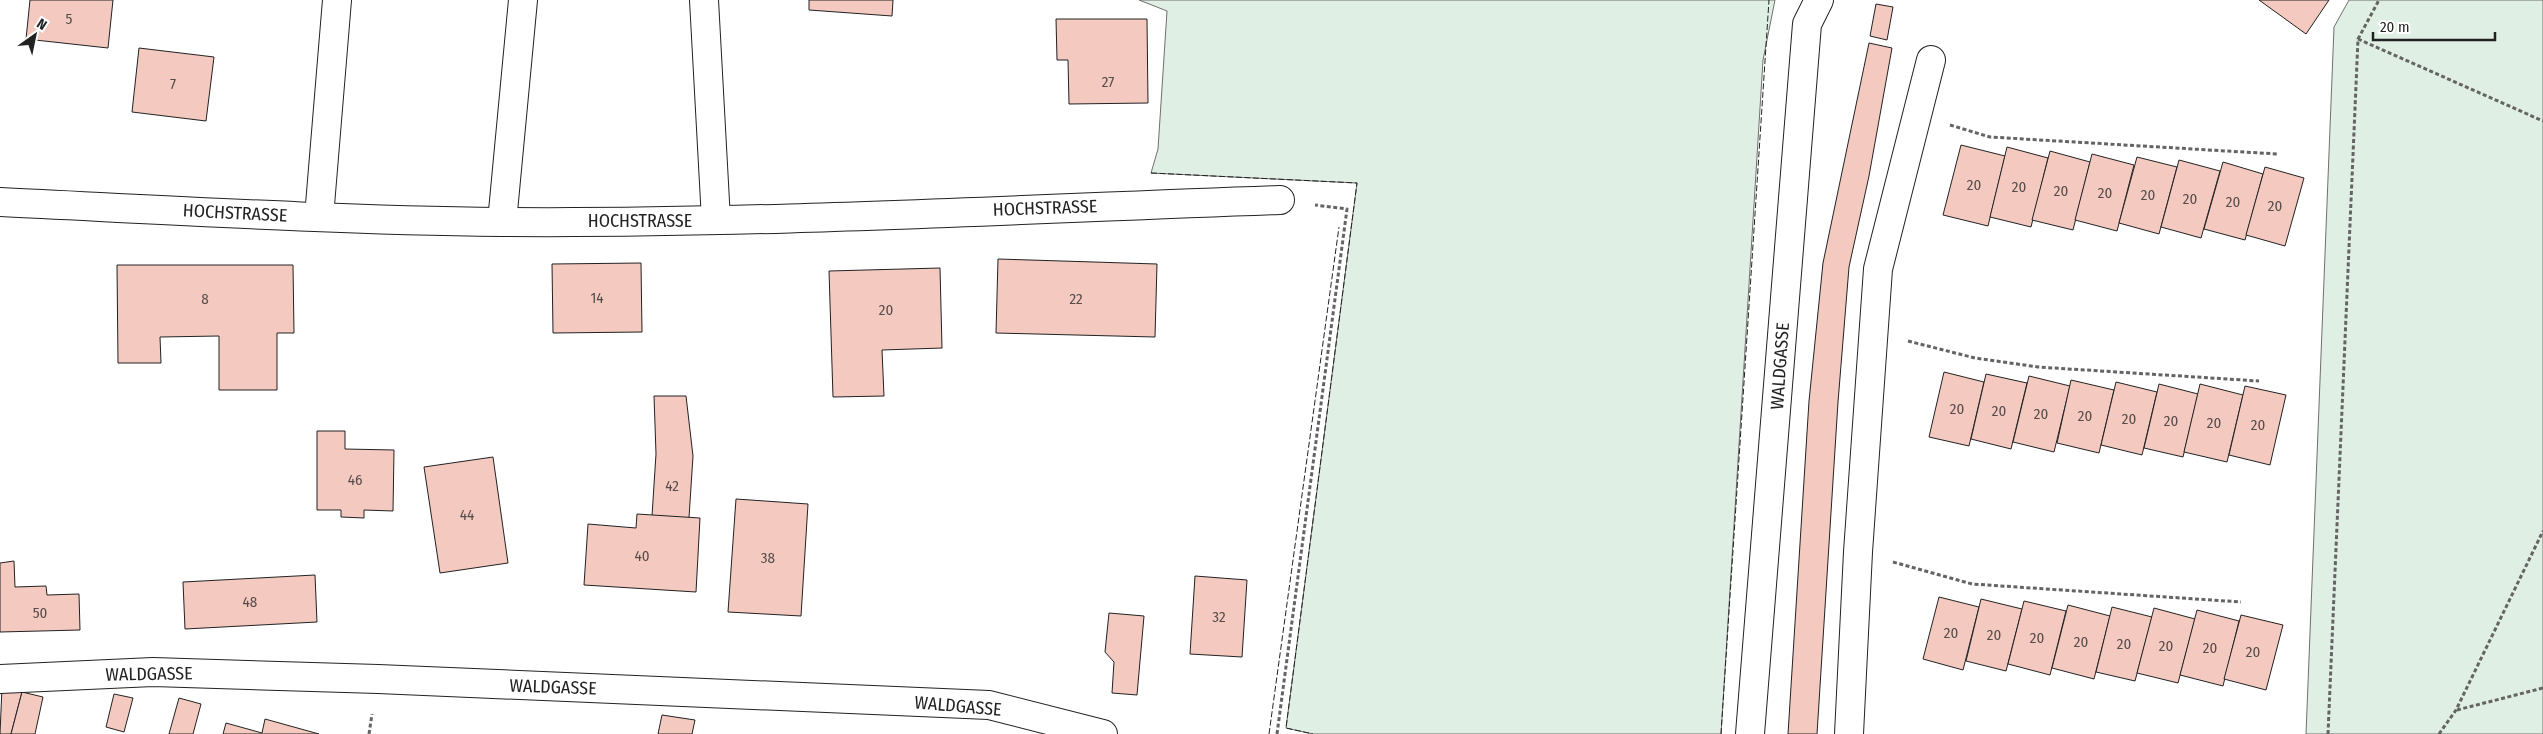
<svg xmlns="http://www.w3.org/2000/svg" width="2543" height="734" font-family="'Fira Sans Condensed',sans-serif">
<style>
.green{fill:#e0efe3;stroke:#6f6f6f}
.building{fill:#f3c9c0;stroke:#222}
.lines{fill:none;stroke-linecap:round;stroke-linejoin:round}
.minor-casing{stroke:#222;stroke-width:30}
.path{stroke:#646464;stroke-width:3;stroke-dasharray:4 2.5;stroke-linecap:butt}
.minor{stroke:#fff;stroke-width:28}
.fence{stroke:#222;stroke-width:1;stroke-dasharray:6 2.5;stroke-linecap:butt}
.labels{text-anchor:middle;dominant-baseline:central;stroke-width:4;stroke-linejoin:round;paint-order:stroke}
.number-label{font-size:15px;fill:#564c4a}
.street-label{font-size:18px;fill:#222;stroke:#fff}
</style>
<rect width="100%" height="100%" fill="#fff"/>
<g class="green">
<polygon points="1139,0 1775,0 1763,60 1721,734 1313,734 1286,728 1357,183 1151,173 1158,149 1167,11"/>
<polygon points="2349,0 2543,0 2543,734 2306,734 2334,27"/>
</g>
<g class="building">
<polygon points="30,0 113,0 108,48 26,39"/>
<polygon points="809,0 893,0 892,16 809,10"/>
<polygon points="2259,0 2329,0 2306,34"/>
<polygon points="1876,4 1893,7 1887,40 1870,36"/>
<polygon points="1056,19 1147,19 1148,103 1069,104 1068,60 1057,60"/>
<polygon points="1869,43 1892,48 1869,176 1849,267 1838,402 1817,734 1788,734 1809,401 1823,263"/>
<polygon points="139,48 214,57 206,121 132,112"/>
<polygon points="1961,145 2005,156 1988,226 1943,215"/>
<polygon points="2007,147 2048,158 2031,227 1990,217"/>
<polygon points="2050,151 2090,162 2073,230 2032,220"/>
<polygon points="2092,154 2134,165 2117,231 2075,220"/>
<polygon points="2137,157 2177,167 2159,234 2119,223"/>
<polygon points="2179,160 2220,171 2201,238 2161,227"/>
<polygon points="2223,162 2263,174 2245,240 2204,229"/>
<polygon points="2265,167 2304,178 2285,246 2246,235"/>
<polygon points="998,259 1157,264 1155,337 996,333"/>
<polygon points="641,263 642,332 553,333 552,264"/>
<polygon points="117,265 293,265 294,333 277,333 277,390 219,390 219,336 160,337 161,363 118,363"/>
<polygon points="940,268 942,348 882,350 884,396 833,397 829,271"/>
<polygon points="1944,372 1984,382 1969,446 1929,437"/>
<polygon points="1986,374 2027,383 2011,449 1971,439"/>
<polygon points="2029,376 2070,386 2054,452 2013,442"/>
<polygon points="2071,380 2114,390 2099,453 2057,443"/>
<polygon points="2116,382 2157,392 2142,455 2101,445"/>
<polygon points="2159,384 2198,394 2183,457 2144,448"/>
<polygon points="2200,384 2243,395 2227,462 2184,452"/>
<polygon points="2245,386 2286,395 2270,465 2229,455"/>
<polygon points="654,396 686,396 693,456 689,518 652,516 656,454"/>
<polygon points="317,431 345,431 345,449 394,450 393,511 364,510 364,518 341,517 341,510 317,510"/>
<polygon points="493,457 508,563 440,573 424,467"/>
<polygon points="736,499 808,504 801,616 728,612"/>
<polygon points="637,514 700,518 696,592 584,585 588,524 636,528"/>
<polygon points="14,561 15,587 46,586 47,595 79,594 80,630 0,632 0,563"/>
<polygon points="315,575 317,622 185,629 183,582"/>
<polygon points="1195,576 1247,580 1242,657 1190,654"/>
<polygon points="1939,597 1979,607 1963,670 1923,659"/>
<polygon points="1981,599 2022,609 2006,671 1966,661"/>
<polygon points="2024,601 2066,611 2050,675 2008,664"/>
<polygon points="2068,605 2110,616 2094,679 2052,668"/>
<polygon points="2112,607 2152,617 2135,681 2096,672"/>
<polygon points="2154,608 2195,619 2178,683 2137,673"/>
<polygon points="2197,610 2239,621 2223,686 2180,675"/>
<polygon points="1109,613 1144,616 1137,695 1112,693 1114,662 1105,652"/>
<polygon points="2241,615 2283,625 2266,690 2224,679"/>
<polygon points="2,687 22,692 11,734 0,734"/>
<polygon points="22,692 43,697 35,734 11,734"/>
<polygon points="114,694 133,698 124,732 106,727"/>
<polygon points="179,698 201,704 193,734 169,734"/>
<polygon points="662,715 695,720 692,734 658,734"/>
<polygon points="265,719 319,734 223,734 226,723 262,733"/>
</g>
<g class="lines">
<defs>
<g id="minor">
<polyline points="704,0 716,220"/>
<path d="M0,202C167,210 334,220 502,222C761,224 1021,209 1280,200"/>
<polyline points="319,217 337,0"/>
<polyline points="502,222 523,0"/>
<polyline points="0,679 153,672 378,679 989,705 1103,734"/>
<polyline points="1750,734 1807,24 1819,0"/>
<polyline points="1849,734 1858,552 1878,269 1931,60"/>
</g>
</defs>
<use href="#minor" class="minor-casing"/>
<g class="path">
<polyline points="2358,39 2543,121"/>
<polyline points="1950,125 1990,137 2277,154"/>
<polyline points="1908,341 1975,358 2038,367 2259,381"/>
<polyline points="1893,562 1972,584 2241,602"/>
<polyline points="2457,710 2543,688"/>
<polyline points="369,734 372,714"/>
<polyline points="1277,734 1347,209 1315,205"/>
<polyline points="2328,734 2358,39 2379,0"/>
<polyline points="2439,734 2456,710 2543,531"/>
</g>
<use href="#minor" class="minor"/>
<g class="fence">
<polyline points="1151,173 1357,183 1286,728 1313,734"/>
<polyline points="1269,734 1339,227"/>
<polyline points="1721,734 1769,0"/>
</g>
</g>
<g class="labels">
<g class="number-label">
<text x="69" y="19">5</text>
<text x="1108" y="82">27</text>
<text x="173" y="84">7</text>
<text x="1974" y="185">20</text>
<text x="2019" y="187">20</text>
<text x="2061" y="191">20</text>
<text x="2105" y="193">20</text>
<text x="2148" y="195">20</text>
<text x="2190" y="199">20</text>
<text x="2233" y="202">20</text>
<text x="2275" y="206">20</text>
<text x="597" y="298">14</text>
<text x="205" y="299">8</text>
<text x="1076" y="299">22</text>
<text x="886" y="310">20</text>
<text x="1957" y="409">20</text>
<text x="1999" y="411">20</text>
<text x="2041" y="414">20</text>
<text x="2085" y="416">20</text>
<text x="2129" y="419">20</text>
<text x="2171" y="421">20</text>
<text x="2214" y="423">20</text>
<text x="2258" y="425">20</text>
<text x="355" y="480">46</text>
<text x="672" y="486">42</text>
<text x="467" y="515">44</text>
<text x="642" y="556">40</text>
<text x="768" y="558">38</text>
<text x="250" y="602">48</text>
<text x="40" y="613">50</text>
<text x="1219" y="617">32</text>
<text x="1951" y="633">20</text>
<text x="1994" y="635">20</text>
<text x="2037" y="638">20</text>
<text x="2081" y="642">20</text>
<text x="2124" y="644">20</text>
<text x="2166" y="646">20</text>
<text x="2210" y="648">20</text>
<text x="2253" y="652">20</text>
</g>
<g class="street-label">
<text transform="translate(1045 208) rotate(-2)">HOCHSTRASSE</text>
<text transform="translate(235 213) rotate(3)">HOCHSTRASSE</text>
<text x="640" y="221">HOCHSTRASSE</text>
<text transform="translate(1780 366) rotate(-86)">WALDGASSE</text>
<text transform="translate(149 674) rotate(-1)">WALDGASSE</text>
<text transform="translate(553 687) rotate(2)">WALDGASSE</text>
<text transform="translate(958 706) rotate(5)">WALDGASSE</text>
</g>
</g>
<g transform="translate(35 35) rotate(33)" stroke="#ffffff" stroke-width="4" paint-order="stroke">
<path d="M0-4L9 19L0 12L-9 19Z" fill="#222222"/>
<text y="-8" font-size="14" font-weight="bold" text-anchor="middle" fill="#222222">N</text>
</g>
<path d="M2373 32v8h122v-8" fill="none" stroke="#222222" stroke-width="2.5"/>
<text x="2380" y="32" font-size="15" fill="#222222" stroke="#ffffff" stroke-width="4" paint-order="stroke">20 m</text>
</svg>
